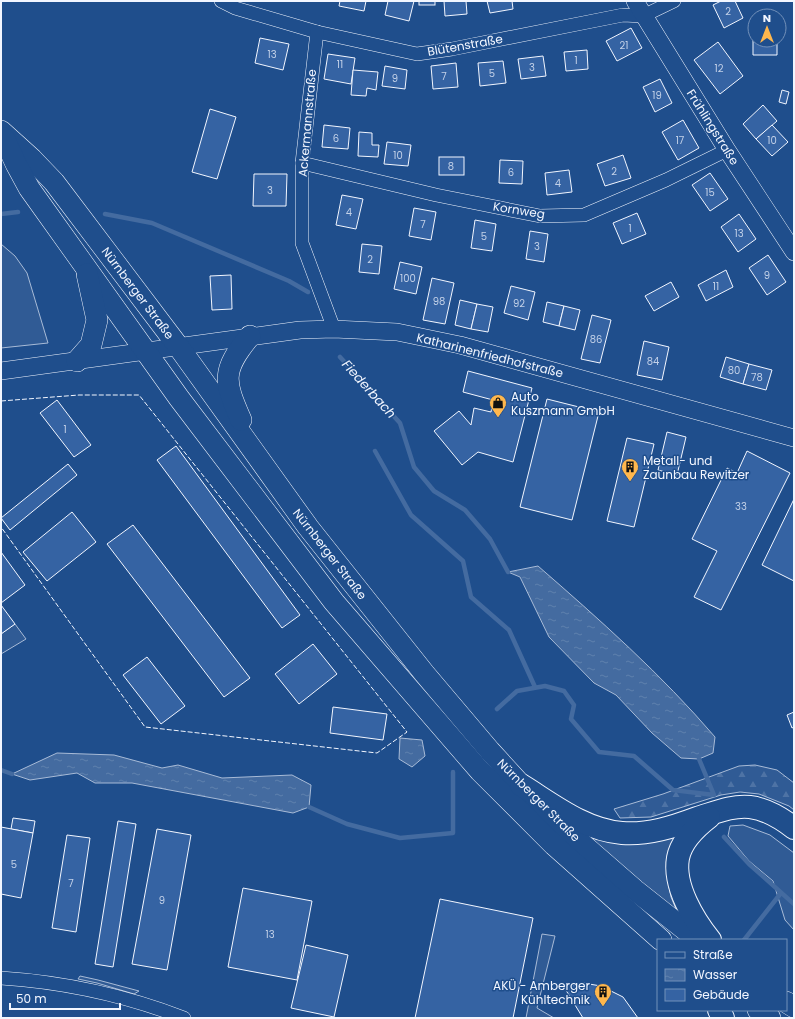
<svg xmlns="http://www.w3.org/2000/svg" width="795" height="1019" font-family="Poppins,sans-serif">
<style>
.built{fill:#305b95;stroke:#a8bbd7}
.forest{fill:url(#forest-firs);stroke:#a8bbd7}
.water{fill:url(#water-ripples);stroke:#a8bbd7}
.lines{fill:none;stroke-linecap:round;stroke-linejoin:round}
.stream{stroke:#446ba0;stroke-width:4.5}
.building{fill:#3563a3;stroke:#f2f6ff}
.minor-casing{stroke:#f2f6ff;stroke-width:14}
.tertiary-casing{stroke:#f2f6ff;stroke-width:18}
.primary-casing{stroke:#f2f6ff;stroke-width:22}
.trunk-casing{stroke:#f2f6ff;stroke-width:24}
.minor{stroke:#1f4e8c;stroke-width:13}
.tertiary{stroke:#1f4e8c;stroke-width:17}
.primary{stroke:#1f4e8c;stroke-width:21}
.trunk{stroke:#1f4e8c;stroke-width:22}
.fence{stroke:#f2f6ff;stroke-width:1;stroke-dasharray:5 2;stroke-linecap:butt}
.labels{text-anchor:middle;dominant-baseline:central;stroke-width:3;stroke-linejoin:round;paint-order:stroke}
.number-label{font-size:10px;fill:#c3d1e8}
.street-label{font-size:12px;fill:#f2f6ff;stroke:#1f4e8c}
.poi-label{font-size:12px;fill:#f2f6ff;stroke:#1f4e8c;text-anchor:start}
.water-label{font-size:13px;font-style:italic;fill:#f2f6ff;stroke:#1f4e8c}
</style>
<defs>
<pattern id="forest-firs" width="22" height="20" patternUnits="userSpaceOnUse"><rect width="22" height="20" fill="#305b95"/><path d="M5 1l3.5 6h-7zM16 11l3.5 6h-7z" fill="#4e73a5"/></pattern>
<pattern id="water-ripples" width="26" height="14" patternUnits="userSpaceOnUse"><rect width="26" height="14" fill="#446ba0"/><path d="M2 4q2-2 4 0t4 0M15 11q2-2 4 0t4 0" fill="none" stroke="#5f81ae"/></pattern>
</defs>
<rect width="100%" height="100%" fill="#1f4e8c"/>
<g class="built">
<polygon points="1,244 15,256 27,273 48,343 1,348"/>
<polygon points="15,624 26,639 1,654 1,634"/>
<polygon points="743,825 770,835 794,853 794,930 785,920 773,881 749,861 728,836 730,826"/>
<polygon points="680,832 668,874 668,882 671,897 676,909 674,912 582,834"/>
<polygon points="542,934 555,936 537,1008 554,1018 526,1018"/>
<polygon points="80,976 98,980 139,991 134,994 97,983 78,979"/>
</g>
<polygon class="forest" points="755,765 777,770 794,783 794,810 789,806 759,794 740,792 721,795 651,817 620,818 614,809 663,794 739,766"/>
<g class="water">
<path d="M538,566C599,619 662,675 715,737L713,753L699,759L681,758L652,733L616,695L594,683L549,637L520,577L508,572Z"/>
<polygon points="400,738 422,740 425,756 412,767 399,759"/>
<polygon points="57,753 114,755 162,768 178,765 222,778 292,775 311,785 309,807 293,813 132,783 95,783 77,773 30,780 12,774"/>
</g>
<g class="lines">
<g class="stream">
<polyline points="1,214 18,212"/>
<polyline points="105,214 152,223 289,281 308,292"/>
<polyline points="340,357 400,423 414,467 434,491 465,510 490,539 508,572"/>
<polyline points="375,451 411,515 463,561 471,597 509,630 535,687"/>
<polyline points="497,709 517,691 545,686 564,691 574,705 571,719 599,752 634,756 673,790 714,795 699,759"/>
<polyline points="1,770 12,774"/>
<polyline points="309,807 347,824 400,838 453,833 453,772"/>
<polyline points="724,837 749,864 794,904"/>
<polyline points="744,940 781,893"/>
</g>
</g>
<g class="building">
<polygon points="340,1 366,1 364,11 339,6"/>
<polygon points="388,1 414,1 409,21 385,15"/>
<rect x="419" y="1" width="16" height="4"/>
<polygon points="444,1 466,1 467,14 445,16"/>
<polygon points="487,1 512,1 513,9 490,13"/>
<polygon points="721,1 735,1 743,18 724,28 713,5"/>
<polygon points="631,28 642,48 617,61 606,41"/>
<polygon points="755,31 755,40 777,40 777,55 753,55 753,32"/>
<polygon points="260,38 289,44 283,70 255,63"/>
<polygon points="718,42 743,76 720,94 694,60"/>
<polygon points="587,50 588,69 566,71 564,52"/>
<polygon points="328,54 355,58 351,84 324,79"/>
<polygon points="543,56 546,76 521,79 518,59"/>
<polygon points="503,61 506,83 480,86 478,63"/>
<polygon points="456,63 458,87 433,89 431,66"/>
<polygon points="385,66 407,70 405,89 382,86"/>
<polygon points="353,70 378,72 376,90 367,88 366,96 351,95"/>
<polygon points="660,79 672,103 655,112 643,87"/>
<polygon points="782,90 789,92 786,104 779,102"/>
<polygon points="763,105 777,121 756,139 743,124"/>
<polygon points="210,109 236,117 217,179 192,172"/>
<polygon points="683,120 699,148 678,160 662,132"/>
<polygon points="324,125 350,128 348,149 322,147"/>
<polygon points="772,125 788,142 772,156 756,139"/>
<polygon points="359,132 372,133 372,145 379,145 378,157 358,156"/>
<polygon points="387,142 411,145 408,166 384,164"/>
<polygon points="623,155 631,178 605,186 597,164"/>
<rect x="439" y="157" width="25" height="18"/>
<polygon points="500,160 523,161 522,184 499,183"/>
<polygon points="569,170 572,192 547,195 545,173"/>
<polygon points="710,173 728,199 710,211 692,185"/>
<polygon points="254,174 287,174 286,206 253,206"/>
<polygon points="342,195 363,199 356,229 336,225"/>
<polygon points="414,208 436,212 431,240 409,236"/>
<polygon points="637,213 646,234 622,244 613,223"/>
<polygon points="739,214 756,239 738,252 721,227"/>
<polygon points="475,220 496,224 492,251 471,248"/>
<polygon points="530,231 548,234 544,262 526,259"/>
<polygon points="362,244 382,246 379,274 359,272"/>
<polygon points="768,255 786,282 767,295 749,268"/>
<polygon points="400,262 422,267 416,294 394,289"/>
<polygon points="726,270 733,287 706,301 698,285"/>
<polygon points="231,275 232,309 212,310 210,276"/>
<polygon points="432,278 454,283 445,324 423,320"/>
<polygon points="671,282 679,297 654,311 645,296"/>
<polygon points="511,286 535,292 528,320 504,313"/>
<polygon points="460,300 477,304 471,329 455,325"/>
<polygon points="547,302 564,306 559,326 543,322"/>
<polygon points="477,304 493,307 488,332 471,329"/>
<polygon points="564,306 580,310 575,330 559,326"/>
<polygon points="592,315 611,320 600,363 581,359"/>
<polygon points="644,341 669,347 662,380 637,375"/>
<polygon points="726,357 749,364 743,384 720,377"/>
<polygon points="749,364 772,370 766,390 743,384"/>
<polygon points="468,371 532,388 513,462 478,452 462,465 434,431 459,411 471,425 474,408 491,412 493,400 463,392"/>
<polygon points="547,399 599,412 572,520 520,507"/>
<polygon points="57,400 91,445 74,457 40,413"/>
<polygon points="667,432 686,437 677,475 658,470"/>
<polygon points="627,438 654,444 634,527 607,521"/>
<polygon points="176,446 300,615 282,628 157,460"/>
<polygon points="747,451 790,473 721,610 694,597 717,551 692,539 727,468 737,473"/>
<polygon points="68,464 77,475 10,530 1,518"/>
<polygon points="794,499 794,581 762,565"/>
<polygon points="72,512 96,542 47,581 23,552"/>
<polygon points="133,525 250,678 224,697 107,544"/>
<polygon points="1,552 25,585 1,603"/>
<polygon points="1,605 15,624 1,634"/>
<polygon points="313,644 337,674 299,704 275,674"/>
<polygon points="147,657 185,706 161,724 123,675"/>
<polygon points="333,707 387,714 383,740 330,733"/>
<polygon points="794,712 794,727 792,728 787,715"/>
<polygon points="13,818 35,821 33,833 11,829"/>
<polygon points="118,821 136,824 113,967 95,964"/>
<polygon points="1,827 33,833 21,898 1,894"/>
<polygon points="157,829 191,835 167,970 132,964"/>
<polygon points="67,835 90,838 76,932 52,928"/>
<polygon points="243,888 312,901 297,980 228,967"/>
<polygon points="440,899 533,918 513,1018 415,1018"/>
<polygon points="306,945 348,955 334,1017 291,1008"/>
<polygon points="583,983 601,986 623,997 638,1018 583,1018 564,987"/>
</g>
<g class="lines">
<defs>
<g id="minor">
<polyline points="221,1 235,8 317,32 417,54 452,49 623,15 643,16 674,1"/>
<polyline points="317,32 302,163 302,243 334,329"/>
<polyline points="302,163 436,195 540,216 584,215 666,180 727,150"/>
<path d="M1,978C62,982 127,996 184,1018"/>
</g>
<g id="tertiary">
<polyline points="635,1 727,150 794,252"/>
<polyline points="1,371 300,330 334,329 397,332 460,345 794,438"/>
</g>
<g id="primary">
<polyline points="1,131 32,159 54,182 178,346 308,527 424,673 490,751 521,785 581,843 635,890 698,940"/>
<polyline points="4,138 16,164 29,188 179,398 334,602 480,771 554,845 661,940"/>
<polyline points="77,361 91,345 97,320 87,274"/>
<path d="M241,420C224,381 221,371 250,336"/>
<polyline points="786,1002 794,1007"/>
<polyline points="758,1010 770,1018"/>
</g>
<g id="trunk">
<path d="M521,785C552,804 584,830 622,833C648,835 673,827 697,818C714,813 732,805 750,807C766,809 781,818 794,828"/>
<path d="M709,817C696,827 681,842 678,858C673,886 694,920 710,940"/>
<polyline points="719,1010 723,1018"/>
</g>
</defs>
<use href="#minor" class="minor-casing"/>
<use href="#tertiary" class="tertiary-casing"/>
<use href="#primary" class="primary-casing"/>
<use href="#trunk" class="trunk-casing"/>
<use href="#minor" class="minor"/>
<use href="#tertiary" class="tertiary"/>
<use href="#primary" class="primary"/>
<use href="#trunk" class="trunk"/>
<polyline class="fence" points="1,401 79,395 139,395 407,732 377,753 145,727 1,527"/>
</g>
<defs>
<symbol id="shop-pin" viewBox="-11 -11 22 30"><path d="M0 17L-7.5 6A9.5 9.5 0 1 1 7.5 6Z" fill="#ffb74d" stroke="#1f4e8c"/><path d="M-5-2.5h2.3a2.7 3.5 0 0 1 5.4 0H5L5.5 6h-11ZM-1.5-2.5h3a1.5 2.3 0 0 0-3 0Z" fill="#111"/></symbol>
<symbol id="building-pin" viewBox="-11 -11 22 30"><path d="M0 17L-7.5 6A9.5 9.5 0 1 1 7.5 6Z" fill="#ffb74d" stroke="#1f4e8c"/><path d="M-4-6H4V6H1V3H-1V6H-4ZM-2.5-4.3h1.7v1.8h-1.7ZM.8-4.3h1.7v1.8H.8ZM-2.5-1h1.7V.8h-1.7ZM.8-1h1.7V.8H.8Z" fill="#111"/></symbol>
</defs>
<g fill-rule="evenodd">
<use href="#shop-pin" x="488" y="393" width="20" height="27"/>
<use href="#building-pin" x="620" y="457" width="20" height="27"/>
<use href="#building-pin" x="593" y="982" width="20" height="27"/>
</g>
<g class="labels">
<g class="number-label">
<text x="728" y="11">2</text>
<text x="624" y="45">21</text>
<text x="272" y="54">13</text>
<text x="576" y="60">1</text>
<text x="340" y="64">11</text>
<text x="532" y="67">3</text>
<text x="719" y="68">12</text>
<text x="492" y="73">5</text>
<text x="444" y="76">7</text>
<text x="395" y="78">9</text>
<text x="657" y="95">19</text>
<text x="336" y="138">6</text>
<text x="680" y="140">17</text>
<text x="772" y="140">10</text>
<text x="398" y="155">10</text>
<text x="451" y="166">8</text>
<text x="614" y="171">2</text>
<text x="511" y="172">6</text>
<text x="558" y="183">4</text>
<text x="270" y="190">3</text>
<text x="710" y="192">15</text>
<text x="349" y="212">4</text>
<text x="423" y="224">7</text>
<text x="630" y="228">1</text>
<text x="739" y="233">13</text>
<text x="484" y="236">5</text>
<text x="537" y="246">3</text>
<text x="370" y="259">2</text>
<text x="767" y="275">9</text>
<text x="408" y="278">100</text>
<text x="716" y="286">11</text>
<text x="439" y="301">98</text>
<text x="519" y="303">92</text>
<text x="596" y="339">86</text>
<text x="653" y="361">84</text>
<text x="734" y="370">80</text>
<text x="757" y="377">78</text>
<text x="65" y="429">1</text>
<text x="741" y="506">33</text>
<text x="14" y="864">5</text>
<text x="71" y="883">7</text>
<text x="162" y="900">9</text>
<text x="270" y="934">13</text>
</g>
<g class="street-label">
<text transform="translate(465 45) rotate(-10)">Blütenstraße</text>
<text transform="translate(307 123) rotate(-85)">Ackermannstraße</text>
<text transform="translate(713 127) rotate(58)">Frühlingstraße</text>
<text transform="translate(519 210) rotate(9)">Kornweg</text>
<text transform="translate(138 293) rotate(53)">Nürnberger Straße</text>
<text transform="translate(490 355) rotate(14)">Katharinenfriedhofstraße</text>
<text transform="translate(330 554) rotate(52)">Nürnberger Straße</text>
<text transform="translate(539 800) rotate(45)">Nürnberger Straße</text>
</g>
<g class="poi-label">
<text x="511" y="396">Auto<tspan x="511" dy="14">Kuszmann GmbH</tspan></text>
<text x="643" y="460">Metall- und<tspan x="643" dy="14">Zaunbau Rewitzer</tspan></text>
<text x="590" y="985" text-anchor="end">AKÜ - Amberger<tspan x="590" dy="14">Kühltechnik</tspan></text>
</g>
<g class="water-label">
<text transform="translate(369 389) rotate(48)">Fiederbach</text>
</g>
</g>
<rect width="795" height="1019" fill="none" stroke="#f2f6ff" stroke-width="4"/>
<rect x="657" y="939" width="130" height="72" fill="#1f4e8c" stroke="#7391ba"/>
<rect x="665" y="952" width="20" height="6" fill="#1f4e8c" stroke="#7391ba"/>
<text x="693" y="959" font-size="12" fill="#f2f6ff">Straße</text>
<rect x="665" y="969" width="20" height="12" fill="url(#water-ripples)" stroke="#7391ba"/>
<text x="693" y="979" font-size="12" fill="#f2f6ff">Wasser</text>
<rect x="665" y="989" width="20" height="12" fill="#3563a3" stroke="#7391ba"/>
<text x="693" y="999" font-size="12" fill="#f2f6ff">Gebäude</text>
<g transform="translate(767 28)"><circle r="19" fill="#1f4e8c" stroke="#7391ba"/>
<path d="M0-3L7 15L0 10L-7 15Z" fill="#ffb74d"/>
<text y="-6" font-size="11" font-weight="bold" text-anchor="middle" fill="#f2f6ff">N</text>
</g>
<path d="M10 1003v6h110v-6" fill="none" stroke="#f2f6ff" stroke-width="2"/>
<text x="16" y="1003" font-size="12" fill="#f2f6ff" stroke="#1f4e8c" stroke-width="3" paint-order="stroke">50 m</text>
</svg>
